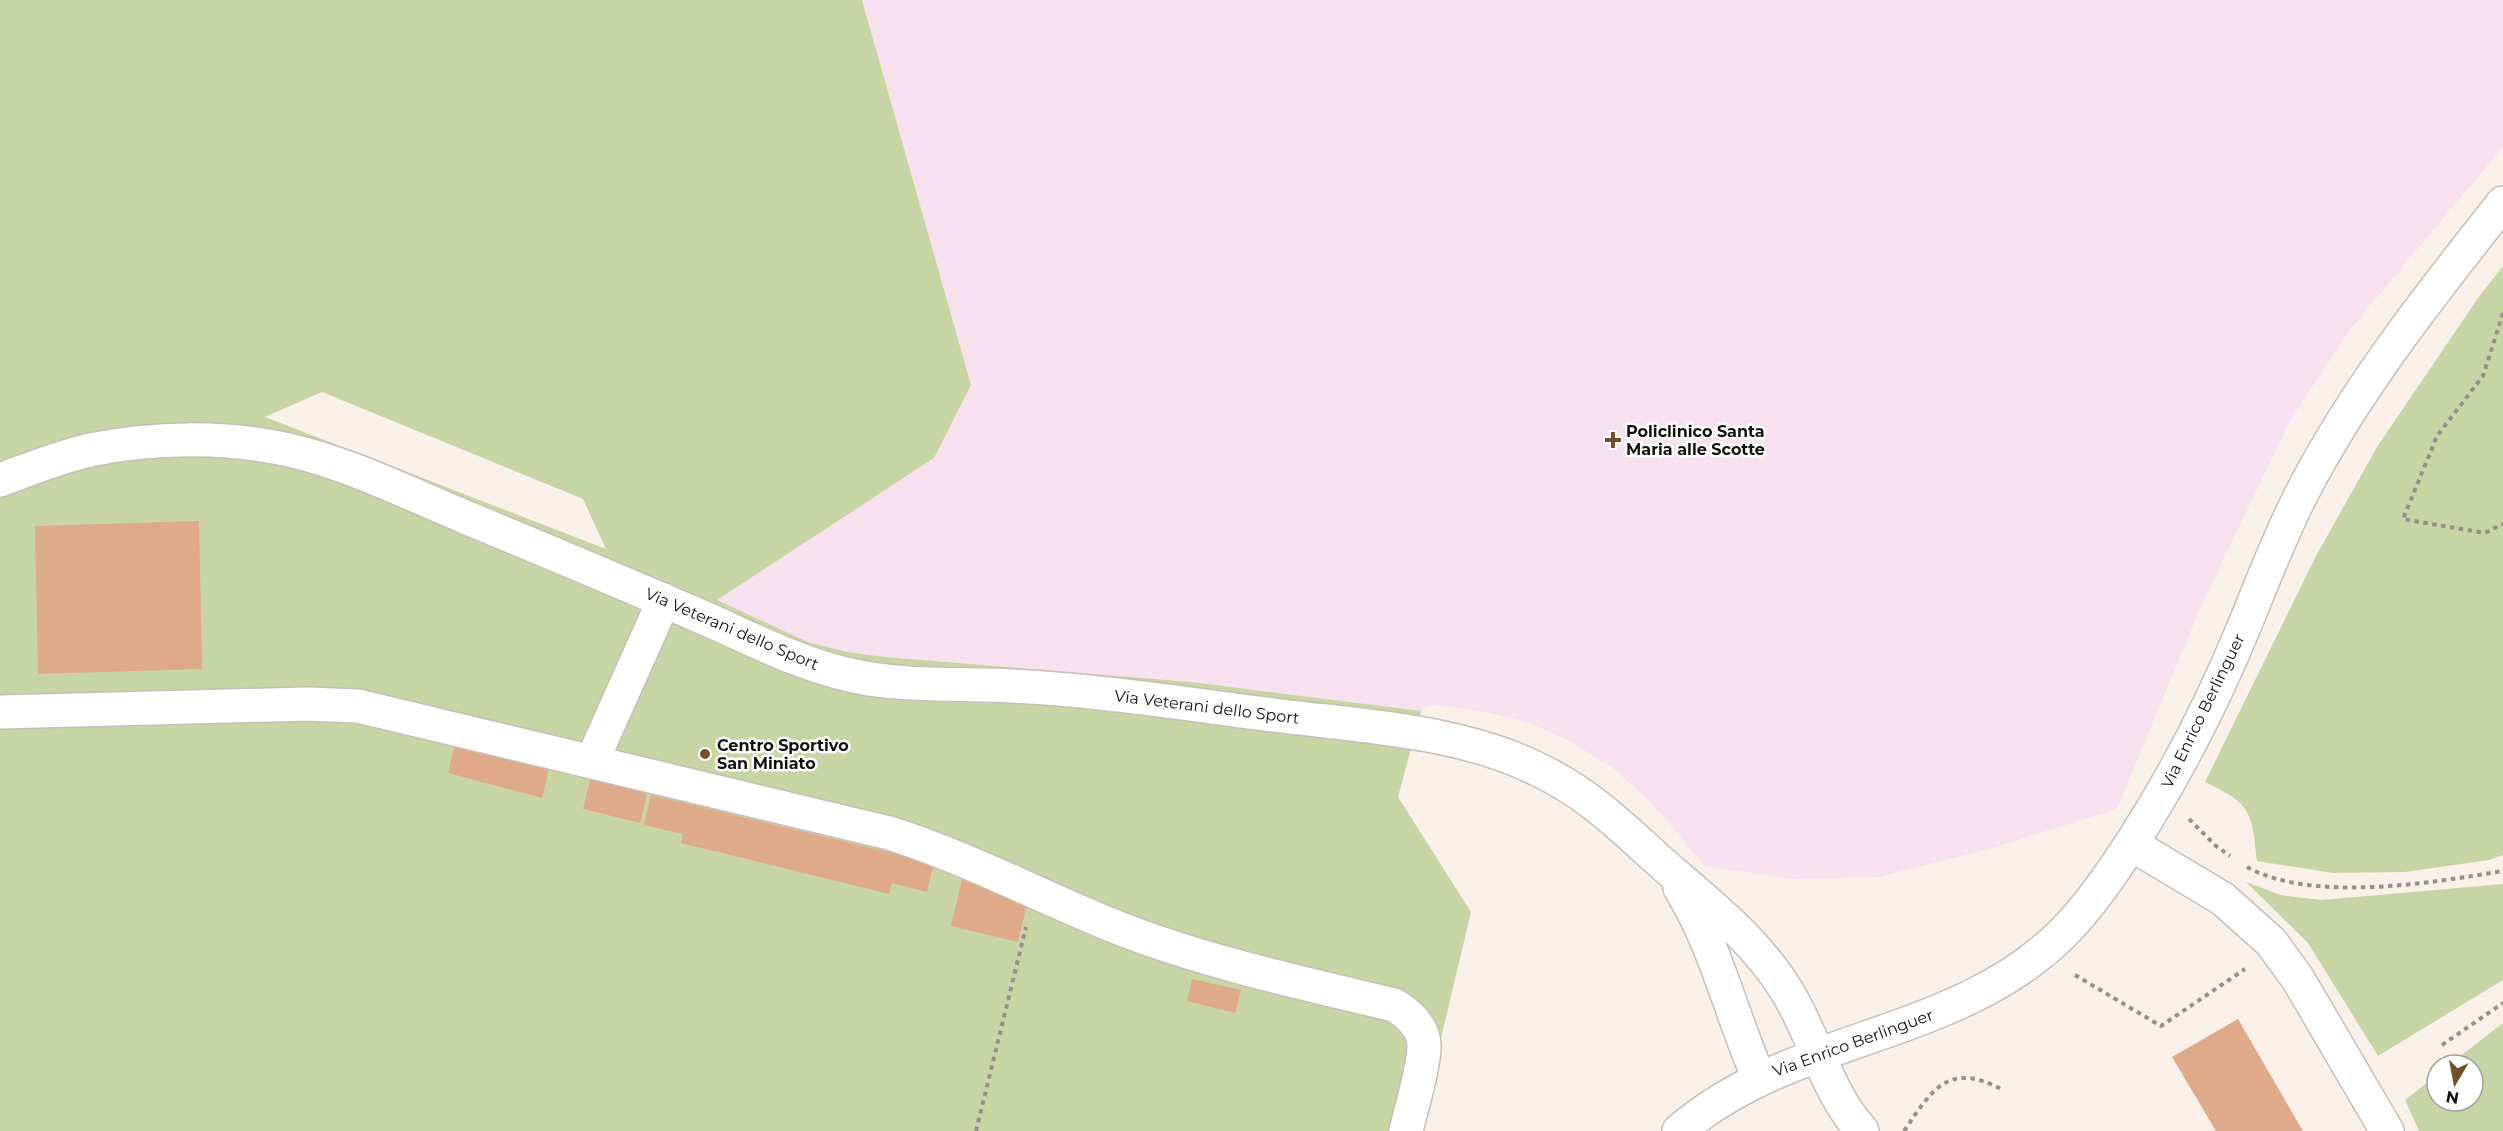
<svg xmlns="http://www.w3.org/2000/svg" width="2503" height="1131" font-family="Montserrat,sans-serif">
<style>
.medical{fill:#f7e1ef}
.green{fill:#c7d5a4;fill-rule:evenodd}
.building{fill:#deaa8a}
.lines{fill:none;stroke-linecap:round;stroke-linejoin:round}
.minor-casing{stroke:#c8beb8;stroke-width:36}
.path{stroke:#978f8b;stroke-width:4;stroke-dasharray:4.5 4.5;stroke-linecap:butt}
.minor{stroke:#fff;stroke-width:33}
.poi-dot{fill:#74502a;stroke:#fff;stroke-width:2}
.labels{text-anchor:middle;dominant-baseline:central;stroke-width:5;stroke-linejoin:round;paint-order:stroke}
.poi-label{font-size:16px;font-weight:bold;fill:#14100e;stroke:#fff;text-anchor:start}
.street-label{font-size:16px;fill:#14100e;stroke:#fff}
</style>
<rect width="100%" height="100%" fill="#faf0ea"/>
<polygon class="medical" points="862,0 2503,0 2503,147 2349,331 2290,421 2202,604 2117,809 1989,849 1878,877 1794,879 1705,866 1648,799 1611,767 1571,742 1531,723 1490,713 1430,704 1421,711 1191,682 885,657 847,652 808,642 716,600 934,458 971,385"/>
<g class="green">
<path d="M0,0H862L971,385L934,458L717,600L808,642L847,652L885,657L1191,682L1421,711L1398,797L1471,912L1419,1131H0ZM322,392L583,499L606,549L265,417Z"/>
<path d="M2503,266V855L2489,860L2405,872L2333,873L2257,861C2252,811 2251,804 2205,782L2316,556L2377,447L2478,298Z"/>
<polygon points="2246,882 2281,895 2321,900 2503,884 2503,980 2378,1056 2308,943"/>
<polygon points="2503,1023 2503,1131 2419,1131 2405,1100 2437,1075 2437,1101 2473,1101 2473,1065 2449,1065"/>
</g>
<g class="building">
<polygon points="199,521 202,669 38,674 35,526"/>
<polygon points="454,747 478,753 479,747 550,765 542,798 448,773"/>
<polygon points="591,777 648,790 640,823 583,809"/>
<polygon points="651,795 934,863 927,892 892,883 889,894 681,843 683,834 644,825"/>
<polygon points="962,879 1029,896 1018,942 951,926"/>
<polygon points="1192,979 1241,990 1235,1013 1187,1001"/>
<polygon points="2238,1019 2303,1131 2216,1131 2172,1057"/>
</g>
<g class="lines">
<defs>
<g id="minor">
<path d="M0,480C30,469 59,457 90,450C153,437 225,436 289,450C350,464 408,493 465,517C540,548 614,579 688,611C743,634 796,664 854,676C905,687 960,683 1012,686C1099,690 1186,704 1273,715C1360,726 1460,730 1539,770C1595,797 1627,833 1672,872C1714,908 1759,944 1788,993C1815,1038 1826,1090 1862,1131"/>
<path d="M0,712L307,704L358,706L889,833C969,858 1043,898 1121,929C1209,963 1303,983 1394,1005C1408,1013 1423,1027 1424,1044C1425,1064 1411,1109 1406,1131"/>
<polyline points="592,761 664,600"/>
<polyline points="2131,844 2223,899 2271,942 2298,979 2387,1131"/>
<path d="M1680,888C1717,948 1731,1015 1759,1078"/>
<path d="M1679,1131C1793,1033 1955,1040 2062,934C2090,906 2112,873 2133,841C2178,771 2215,698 2246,622C2264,578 2281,533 2303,491C2357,387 2431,294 2503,203"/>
</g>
</defs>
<use href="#minor" class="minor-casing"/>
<g class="path">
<polyline points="2503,313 2483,376 2437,436 2403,519 2485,533 2503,524"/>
<polyline points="2189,819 2216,846 2230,856"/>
<path d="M2247,867C2312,903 2431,883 2503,871"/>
<polyline points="2075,975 2161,1026 2245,969"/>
<polyline points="2442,1045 2503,1003"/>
<polyline points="976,1131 1026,927"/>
<path d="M1904,1131C1933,1088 1949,1061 2003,1090"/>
</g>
<use href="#minor" class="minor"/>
</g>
<g class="poi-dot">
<path d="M1610 431h6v6h6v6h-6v6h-6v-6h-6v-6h6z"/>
<circle cx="705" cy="754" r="6"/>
</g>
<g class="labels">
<g class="poi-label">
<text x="1626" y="431">Policlinico Santa<tspan x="1626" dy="18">Maria alle Scotte</tspan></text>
<text x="717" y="745">Centro Sportivo<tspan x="717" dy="18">San Miniato</tspan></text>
</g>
<g class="street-label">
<text transform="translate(732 629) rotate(23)">Via Veterani dello Sport</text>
<text transform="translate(1207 707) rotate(7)">Via Veterani dello Sport</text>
<text transform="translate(2203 711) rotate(-64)">Via Enrico Berlinguer</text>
<text transform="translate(1853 1043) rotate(-20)">Via Enrico Berlinguer</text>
</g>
</g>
<g transform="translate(2455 1083) rotate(190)"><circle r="28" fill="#ffffff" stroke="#a19f9f" stroke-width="1.5"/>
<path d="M0-4.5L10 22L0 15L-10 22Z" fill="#74502a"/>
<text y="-9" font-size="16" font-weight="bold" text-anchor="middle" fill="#14100e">N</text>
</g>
</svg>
